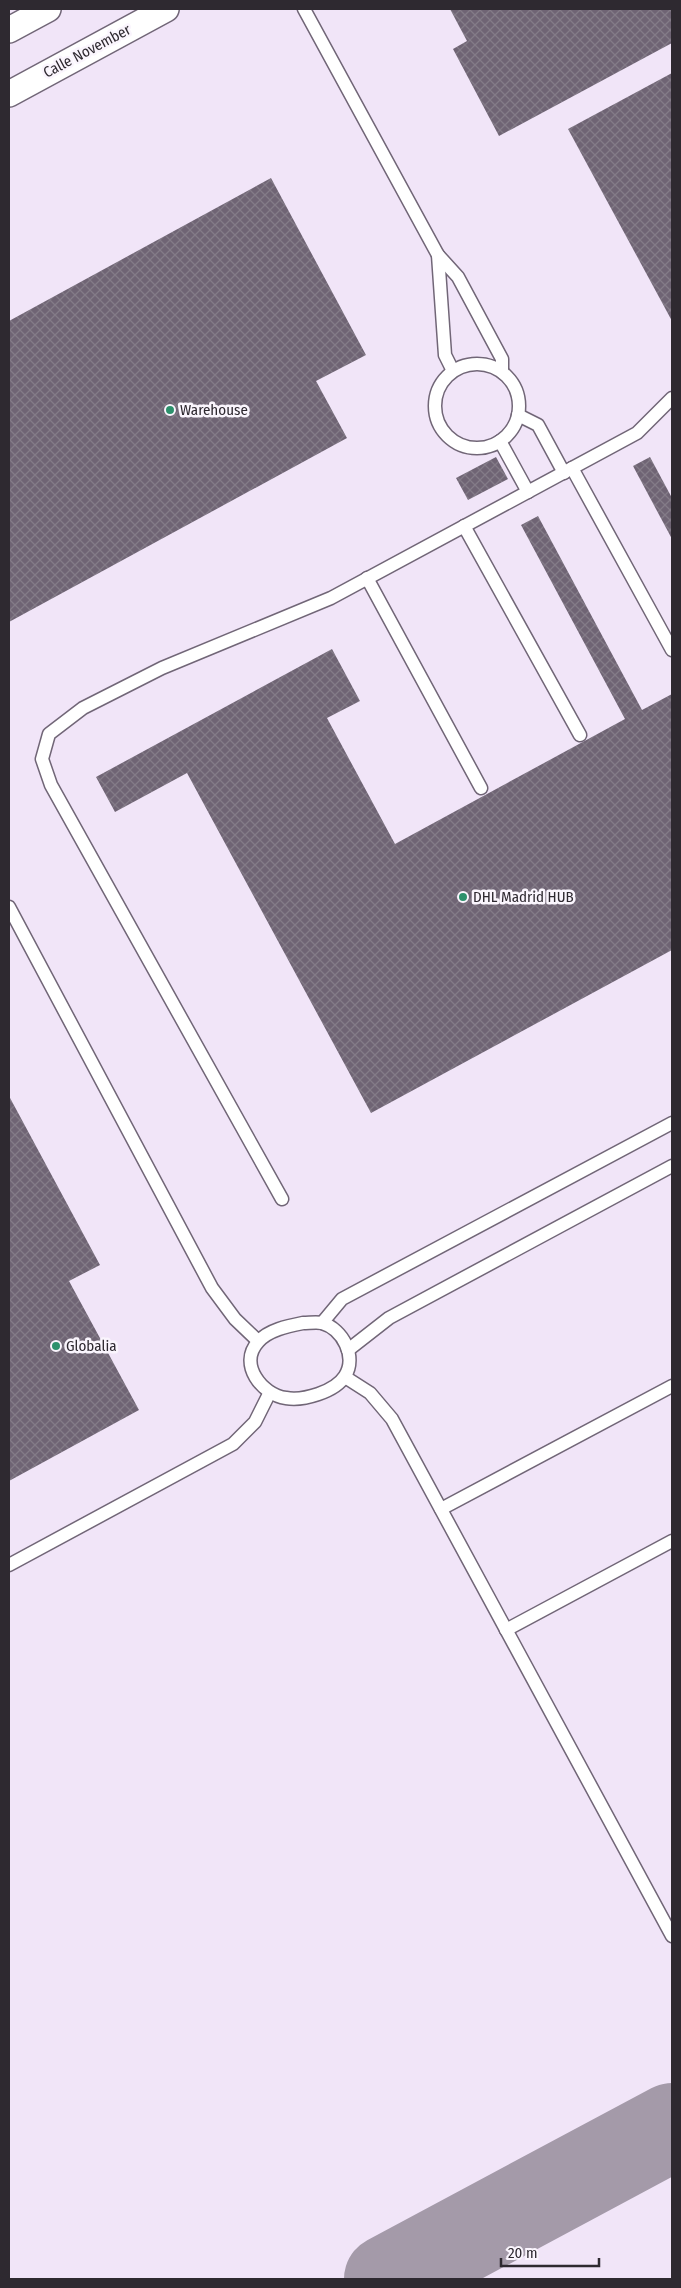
<svg xmlns="http://www.w3.org/2000/svg" width="681" height="2288" font-family="'Fira Sans Condensed',sans-serif">
<style>
.lines{fill:none;stroke-linecap:round;stroke-linejoin:round}
.taxiway{stroke:#a49aa9;stroke-width:88}
.building{fill:url(#building-cross-hatch)}
.service-casing{stroke:#716677;stroke-width:15}
.minor-casing{stroke:#716677;stroke-width:28}
.service{stroke:#fff;stroke-width:12}
.minor{stroke:#fff;stroke-width:25}
.poi-dot{fill:#2d916c;stroke:#faf5fd;stroke-width:2}
.labels{text-anchor:middle;dominant-baseline:central;stroke-width:5;stroke-linejoin:round;paint-order:stroke}
.street-label{font-size:15px;fill:#2e2930;stroke:#faf5fd}
.poi-label{font-size:15px;fill:#2e2930;stroke:#faf5fd;text-anchor:start}
</style>
<defs>
<pattern id="building-cross-hatch" width="8" height="8" patternUnits="userSpaceOnUse" patternTransform="scale(1.25)"><rect width="8" height="8" fill="#6f6474"/><path d="M0 0l8 8M0 8l8-8" fill="none" stroke="#837b87"/></pattern>
</defs>
<rect width="100%" height="100%" fill="#f1e5f8"/>
<g class="lines">
<polyline class="taxiway" points="388,2279 672,2127"/>
</g>
<g class="building">
<polygon points="450,9 672,9 672,43 499,136 453,49 467,41"/>
<polygon points="672,73 672,321 568,129"/>
<polygon points="271,178 366,355 316,381 347,438 9,622 9,321"/>
<polygon points="496,457 508,479 468,500 456,478"/>
<polygon points="650,457 672,498 672,539 633,466"/>
<polygon points="538,516 642,710 672,694 672,950 371,1113 187,773 115,812 96,777 332,649 360,701 327,718 395,844 625,719 521,525"/>
<polygon points="9,1096 100,1265 69,1281 139,1410 9,1481"/>
</g>
<g class="lines">
<defs>
<g id="service">
<polyline points="304,9 438,255 458,277 502,359 502,372"/>
<polyline points="438,255 445,355 453,371"/>
<circle cx="477" cy="406" r="42"/>
<polyline points="518,415 538,425 564,473"/>
<polyline points="500,441 528,492"/>
<polyline points="572,468 672,650"/>
<polyline points="464,526 580,735"/>
<polyline points="367,578 481,788"/>
<polyline points="9,907 212,1288 235,1319 258,1341"/>
<polyline points="282,1199 51,785 42,759 49,734 83,708 162,668 331,598 637,433 672,398"/>
<path d="M303,1323C309,1323 317,1322 322,1323C343,1329 357,1357 345,1376C335,1392 303,1401 286,1398C262,1395 238,1364 258,1342C268,1330 288,1326 303,1323Z"/>
<polyline points="322,1323 342,1299 672,1123"/>
<polyline points="348,1350 389,1318 672,1166"/>
<polyline points="345,1377 370,1393 392,1419 672,1936"/>
<polyline points="441,1509 672,1386"/>
<polyline points="9,1565 233,1444 255,1422 269,1394"/>
<polyline points="506,1630 672,1541"/>
</g>
<g id="minor">
<polyline points="9,30 48,9"/>
<polyline points="9,94 166,9"/>
</g>
</defs>
<use href="#service" class="service-casing"/>
<use href="#minor" class="minor-casing"/>
<use href="#service" class="service"/>
<use href="#minor" class="minor"/>
</g>
<g class="poi-dot">
<circle cx="170" cy="410" r="5"/>
<circle cx="463" cy="897" r="5"/>
<circle cx="56" cy="1346" r="5"/>
</g>
<g class="labels">
<g class="street-label">
<text transform="translate(87 51) rotate(-28)">Calle November</text>
</g>
<g class="poi-label">
<text x="180" y="410">Warehouse</text>
<text x="473" y="897">DHL Madrid HUB</text>
<text x="66" y="1346">Globalia</text>
</g>
</g>
<rect width="681" height="2288" fill="none" stroke="#2e2930" stroke-width="20"/>
<path d="M501 2258v8h98v-8" fill="none" stroke="#2e2930" stroke-width="2.5"/>
<text x="508" y="2258" font-size="15" fill="#2e2930" stroke="#faf5fd" stroke-width="4" paint-order="stroke">20 m</text>
</svg>
